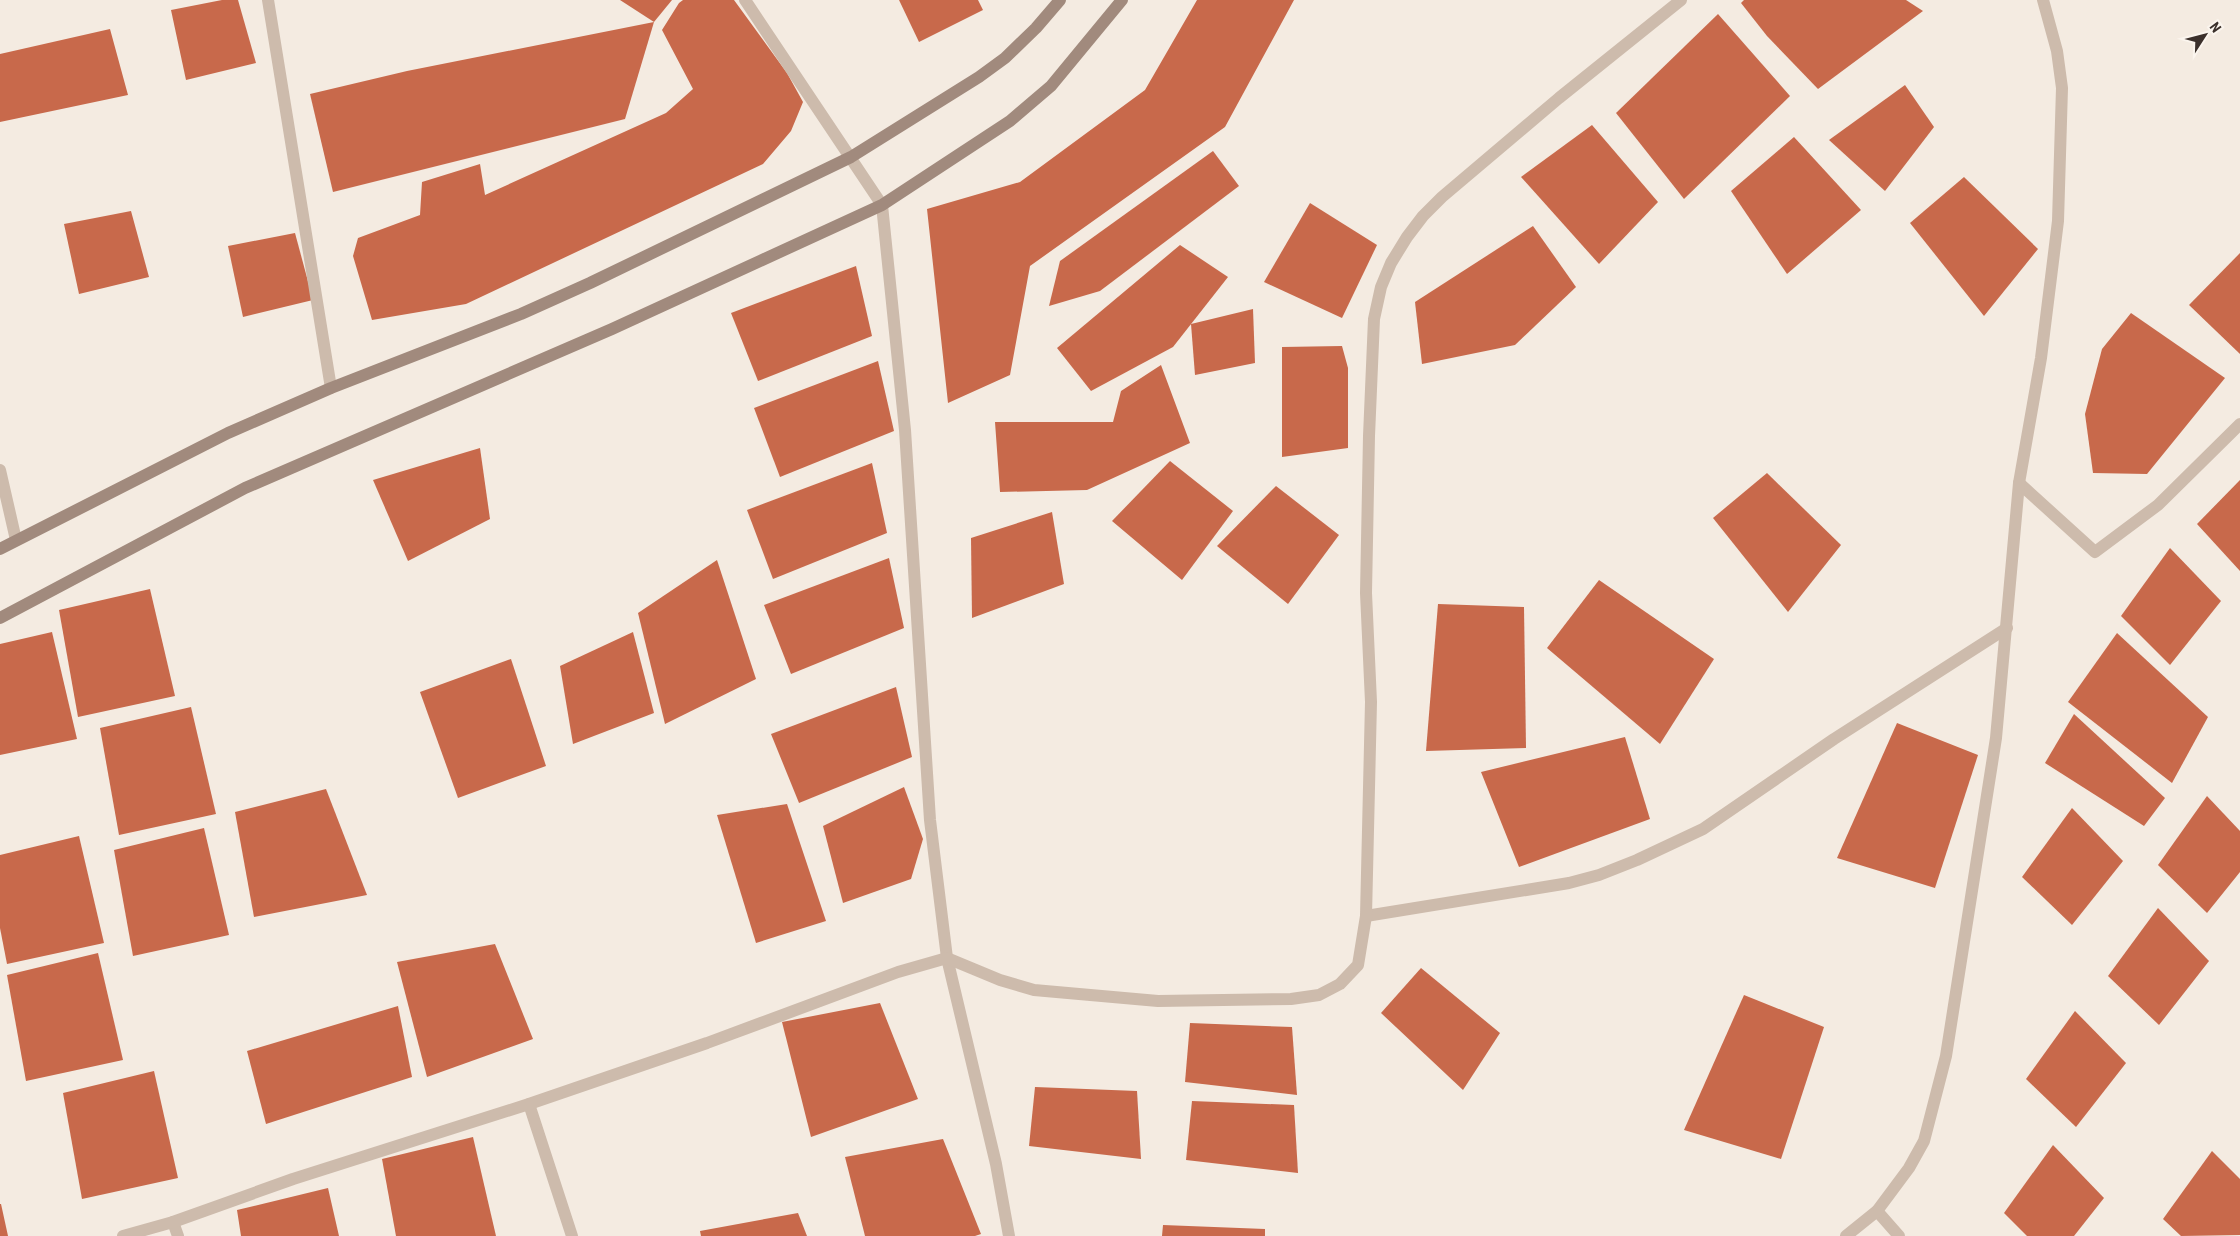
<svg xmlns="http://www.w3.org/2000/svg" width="2240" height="1236" font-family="'Roboto Condensed',sans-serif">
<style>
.building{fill:#c8694b}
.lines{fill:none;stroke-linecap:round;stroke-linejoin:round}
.street{stroke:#cdbbac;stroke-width:12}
.secondary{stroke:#a18a7d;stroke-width:12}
</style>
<rect width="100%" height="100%" fill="#f4ebe1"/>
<g class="building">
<polygon points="222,0 238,0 256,63 186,80 171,10"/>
<polygon points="620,0 672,0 654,22"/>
<polygon points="683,0 734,0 787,73 803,102 791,131 763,164 466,304 372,320 353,256 358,238 420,215 422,182 480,164 485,195 666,113 693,89 662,30 679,3"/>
<polygon points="899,0 978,0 983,10 919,42"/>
<polygon points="1197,0 1294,0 1225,127 1030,266 1010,375 948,403 927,209 1020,182 1145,90"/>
<polygon points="1744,0 1906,0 1923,11 1818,89 1767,36 1741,3"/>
<polygon points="1718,14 1790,96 1684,199 1616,113"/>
<polygon points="654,22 625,119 333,192 310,94 407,71"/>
<polygon points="110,29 128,95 0,122 0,54"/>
<polygon points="1905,85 1934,127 1885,191 1829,140"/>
<polygon points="1592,125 1658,202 1599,264 1521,177"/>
<polygon points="1794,137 1861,210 1787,274 1731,191"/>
<polygon points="1213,151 1239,186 1100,291 1049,306 1060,261"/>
<polygon points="1964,177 2038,249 1984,316 1910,223"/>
<polygon points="1310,203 1377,245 1342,318 1264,282"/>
<polygon points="131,211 149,277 79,294 64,224"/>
<polygon points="1533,226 1576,287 1515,345 1422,364 1415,302"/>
<polygon points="295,233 313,300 243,317 228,246"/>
<polygon points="1180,245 1228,277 1173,347 1091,391 1057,348"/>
<polygon points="2240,253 2240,354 2189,305"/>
<polygon points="856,266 872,336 758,381 731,313"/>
<polygon points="1253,309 1255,363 1195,375 1191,324"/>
<polygon points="2131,313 2225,378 2147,474 2093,473 2085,414 2102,349"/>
<polygon points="1342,346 1348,368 1348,448 1282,457 1282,347"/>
<polygon points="878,361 894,431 780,477 754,408"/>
<polygon points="1161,365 1190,443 1087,490 1000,492 995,422 1113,422 1121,391"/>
<polygon points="480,448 490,519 408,561 373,480"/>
<polygon points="1170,461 1233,511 1182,580 1112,521"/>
<polygon points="872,463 887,533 773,579 747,510"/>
<polygon points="1767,473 1841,545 1788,612 1713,518"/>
<polygon points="2240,480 2240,571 2197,524"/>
<polygon points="1276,486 1339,535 1288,604 1217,546"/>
<polygon points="1052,512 1064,584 972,618 971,538"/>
<polygon points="2170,548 2221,601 2170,665 2121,616"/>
<polygon points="889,558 904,628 791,674 764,605"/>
<polygon points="717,560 756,679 665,724 638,613"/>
<polygon points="1599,580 1714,659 1660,744 1547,648"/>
<polygon points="150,589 175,696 78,717 59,610"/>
<polygon points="1438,604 1524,607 1526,748 1426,751"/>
<polygon points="52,632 77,739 0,755 0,644"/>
<polygon points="633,632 654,713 573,744 560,666"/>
<polygon points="2117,633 2208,717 2172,783 2068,702"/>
<polygon points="511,659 546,766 458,798 420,692"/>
<polygon points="896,687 912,757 799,803 771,734"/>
<polygon points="191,707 216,814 119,835 100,728"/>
<polygon points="2074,714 2165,798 2144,826 2045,763"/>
<polygon points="1897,723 1978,755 1935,888 1837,858"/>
<polygon points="1625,737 1650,819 1519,867 1481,772"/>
<polygon points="904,787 923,839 911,879 843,903 823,826"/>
<polygon points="326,789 367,895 254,917 235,812"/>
<polygon points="2207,796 2240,831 2240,872 2207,913 2158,865"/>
<polygon points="787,804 826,921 756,943 717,815"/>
<polygon points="2072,808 2123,861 2072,925 2022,877"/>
<polygon points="204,828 229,935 133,956 114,850"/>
<polygon points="79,836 104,943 7,964 0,928 0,855"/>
<polygon points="2158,908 2209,961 2159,1025 2108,976"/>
<polygon points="495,944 533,1039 427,1077 397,962"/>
<polygon points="98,953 123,1060 26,1081 7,975"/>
<polygon points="1421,968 1500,1033 1463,1090 1381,1013"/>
<polygon points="1744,995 1824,1027 1781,1159 1684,1130"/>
<polygon points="880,1003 918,1099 811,1137 782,1022"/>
<polygon points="398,1006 412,1077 266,1124 247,1051"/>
<polygon points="2075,1011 2126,1063 2076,1127 2026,1079"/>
<polygon points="1190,1023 1292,1027 1297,1095 1185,1082"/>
<polygon points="154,1071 178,1178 82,1199 63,1093"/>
<polygon points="1035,1087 1137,1091 1141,1159 1029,1146"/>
<polygon points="1192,1101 1294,1105 1298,1173 1186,1160"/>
<polygon points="473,1137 496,1236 396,1236 382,1159"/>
<polygon points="943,1139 981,1234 975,1236 865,1236 845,1157"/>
<polygon points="2053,1145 2104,1198 2074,1236 2027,1236 2004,1213"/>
<polygon points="2212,1151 2240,1179 2240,1235 2181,1236 2163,1219"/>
<polygon points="328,1188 339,1236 241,1236 237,1210"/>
<polygon points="0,1204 1,1204 8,1236 0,1236"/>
<polygon points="798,1213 807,1236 701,1236 700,1231"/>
<polygon points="1163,1225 1265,1229 1265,1236 1162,1236"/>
</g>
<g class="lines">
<g class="street">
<polyline points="268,0 331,388"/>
<polyline points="745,0 882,205 905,430 930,820 947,958 996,1164 1009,1236"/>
<polyline points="0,470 16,540"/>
<polyline points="2019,483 2095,552 2158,505 2240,424"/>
<polyline points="1366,916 1569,883 1599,875 1637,860 1703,829 1834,739 2007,628"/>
<polyline points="529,1104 572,1236"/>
<polyline points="1877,1211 1899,1236"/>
<polyline points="173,1222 178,1236"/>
<polyline points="123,1236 173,1222 293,1179 529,1104 707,1043 898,972 947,958 1000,980 1034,990 1158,1001 1291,999 1319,995 1340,984 1358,965 1366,916 1371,702 1366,593 1369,436 1374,319 1381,287 1391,263 1407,237 1423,216 1442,197 1559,98 1681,0"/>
<polyline points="1846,1236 1877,1211 1909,1168 1924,1141 1946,1056 1996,738 2019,483 2041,358 2058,221 2062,88 2057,51 2043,0"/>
</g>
<g class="secondary">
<polyline points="0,549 228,433 331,388 521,314 590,283 851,157 979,77 1005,58 1036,28 1060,0"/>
<polyline points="0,618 245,488 612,329 882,205 1010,121 1051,86 1122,0"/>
</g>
</g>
<g transform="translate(2205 35) rotate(54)" stroke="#fbf5ee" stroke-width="4" paint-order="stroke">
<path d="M0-4L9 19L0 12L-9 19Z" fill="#3b302b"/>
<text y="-8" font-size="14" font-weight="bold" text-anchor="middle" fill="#3b302b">N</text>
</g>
</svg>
